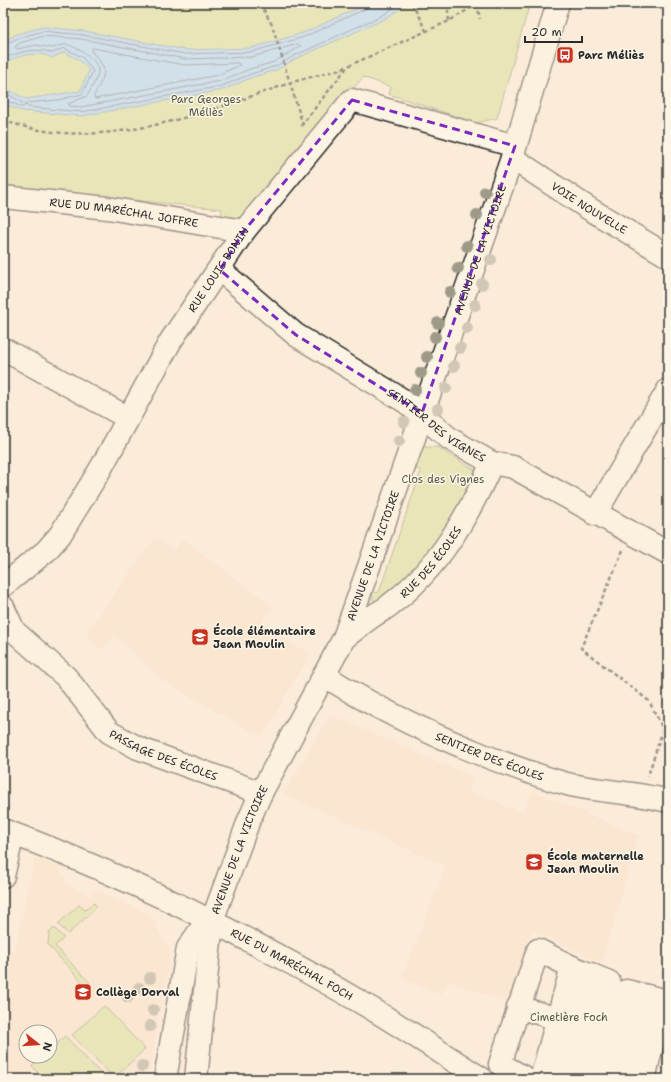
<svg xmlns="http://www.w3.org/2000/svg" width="671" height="1082" font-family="'Shantell Sans',sans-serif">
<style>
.built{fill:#fadfca;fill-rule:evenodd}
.green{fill:#d1e093;stroke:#7e865f}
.water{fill:#a0d2fd;stroke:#718fa9}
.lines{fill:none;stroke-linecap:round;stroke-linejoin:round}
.shore{stroke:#5a6e7f;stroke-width:1}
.minor-casing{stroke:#2b2b2b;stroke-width:25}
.path{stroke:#2b2b2b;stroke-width:2.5;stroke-dasharray:4 3;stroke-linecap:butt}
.minor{stroke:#fcf5e5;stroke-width:22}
.tree{fill:#9f9a88}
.marked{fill:none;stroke:#7b2cbf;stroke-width:3;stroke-dasharray:8 5;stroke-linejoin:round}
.labels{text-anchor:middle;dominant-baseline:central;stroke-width:3;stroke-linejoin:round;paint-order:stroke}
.poi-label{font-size:11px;font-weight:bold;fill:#2b2b2b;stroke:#fcf5e5;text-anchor:start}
.park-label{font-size:11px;fill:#545845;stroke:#fcf5e5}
.street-label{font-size:11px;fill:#2b2b2b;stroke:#fcf5e5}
</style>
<rect width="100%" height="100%" fill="#fbebd9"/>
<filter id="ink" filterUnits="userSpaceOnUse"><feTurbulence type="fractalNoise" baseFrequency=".025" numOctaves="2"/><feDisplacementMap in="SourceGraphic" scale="8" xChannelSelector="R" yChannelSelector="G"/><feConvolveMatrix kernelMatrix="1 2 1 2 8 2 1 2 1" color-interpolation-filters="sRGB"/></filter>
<g filter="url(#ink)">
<g class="built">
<polygon points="155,538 174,551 183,539 273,607 262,622 286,640 286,641 310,653 262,737 163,681 115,635 102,650 86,633"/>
<polygon points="330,715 473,777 468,790 522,813 532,791 638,835 602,963 532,930 508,1002 448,981 441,995 402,978 446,866 284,794"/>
<path d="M35,857L61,868L59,873L66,876L64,883L89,895L94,889L150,915L171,953L148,1079H3V948L15,951ZM26,1032H50V1056H26Z"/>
</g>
<g class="green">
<polygon points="3,3 530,3 497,118 476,123 389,94 391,87 363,77 246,218 221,217 222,209 3,187"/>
<polygon points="423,447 437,447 475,470 445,533 423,560 382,598 374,602 372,593 379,592 421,471 415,468"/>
<polygon points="94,903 97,907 68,934 58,924 79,905 85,910"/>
<polygon points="54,928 64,938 55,946 90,983 87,987 48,945 49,933"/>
<polygon points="104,1006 145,1049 114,1078 72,1035"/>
<polygon points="65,1036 106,1079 44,1079 32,1066 43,1056 50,1056 50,1050"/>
</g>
<path class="water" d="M369,3H408L385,19L295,59L277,70L253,77L223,90L82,116L22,111L3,104V87L26,99L80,91L89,70L79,60L64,52L52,58C37,50 18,56 3,63V42L17,34L43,27L84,31L186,50L251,48L303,33Z"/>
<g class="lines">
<g class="shore">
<path d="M44,36L82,39L186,59L252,57L298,44L301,46L274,62L250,69L220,81L81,107L70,106L68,104L87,96C90,90 99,77 98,70C97,58 76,47 66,44L52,48L36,45L17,49L15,47L20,43Z"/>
<polyline points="3,45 18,38 43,31 83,35 185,54 251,52 304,37 367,8 369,3"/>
<path d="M93,48L184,65L238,63L240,65L218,75L95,99L94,96C105,73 110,71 91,51Z"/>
<path d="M3,59C18,52 37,47 52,53L64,48L82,57L93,71L82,94L58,100L27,103L26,105L28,107L82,112L222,86L251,74L276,66L294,56L383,15L401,3"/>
<polyline points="3,91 26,105 23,107 3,100"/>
</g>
<defs>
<g id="minor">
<path id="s1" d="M512,158L588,208L668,256"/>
<path id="s2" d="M3,197L108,208L244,231"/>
<path id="s3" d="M220,270L296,335L406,402L450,439L492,463L513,467L668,553"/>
<polyline points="3,349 128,418"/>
<polyline points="595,514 668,390"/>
<path id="s4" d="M3,586L46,551L60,535L101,468L170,342L244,231L352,100L515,146"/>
<path id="s5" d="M3,607L14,631L66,677L109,732L138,748L261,793"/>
<path id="s6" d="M344,638C355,630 365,621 376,614C381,611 387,608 391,604C438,569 468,516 492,463"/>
<path id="s7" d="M324,675C374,708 428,733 483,755C511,766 538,776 567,784C600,792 635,792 668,801"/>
<path id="s8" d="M3,830C128,876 247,936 362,1003C403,1027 443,1054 482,1079"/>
<polyline points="3,876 13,834"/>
<polyline points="572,967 609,982 584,1079"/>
<polyline points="518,1007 558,1019"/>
<polyline points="165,1079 188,948 199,932 212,921"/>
<path id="s9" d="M196,1079L212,921L249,820L261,793L344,638L512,158L558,3"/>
<polyline points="527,1079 500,1064 538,950 572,967 541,1079"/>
<polyline points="562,1079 591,974"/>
<polyline points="604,1079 626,991 663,1000 644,1079"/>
<polyline points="625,1079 646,996"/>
</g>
</defs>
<use href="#minor" class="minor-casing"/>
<g class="path">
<polyline points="260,3 272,25 303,125"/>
<polyline points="412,3 426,31"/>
<polyline points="447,3 449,21"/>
<polyline points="477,4 480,19"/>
<path d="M3,120C97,155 197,115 287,84C307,77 328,74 348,66"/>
<polyline points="301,126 348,66 449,21 479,3"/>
<polyline points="623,550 581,648 649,701 663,729 648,776"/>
</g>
<use href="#minor" class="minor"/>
</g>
<g class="tree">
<circle cx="485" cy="192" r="6"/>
<circle cx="477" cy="215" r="6"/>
<circle cx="467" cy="246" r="6"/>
<circle cx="491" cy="260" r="6"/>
<circle cx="458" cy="268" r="6"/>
<circle cx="482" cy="284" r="6"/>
<circle cx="450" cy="292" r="6"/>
<circle cx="475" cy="305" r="6"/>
<circle cx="438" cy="323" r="6"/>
<circle cx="467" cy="328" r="6"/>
<circle cx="435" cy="337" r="6"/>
<circle cx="460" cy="348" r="6"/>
<circle cx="427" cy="357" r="6"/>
<circle cx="454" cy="366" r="6"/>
<circle cx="421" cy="373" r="6"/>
<circle cx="446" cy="388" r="6"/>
<circle cx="415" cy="390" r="6"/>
<circle cx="438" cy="409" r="6"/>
<circle cx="404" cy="422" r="6"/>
<circle cx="399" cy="441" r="6"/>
<circle cx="150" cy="978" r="6"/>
<circle cx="139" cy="988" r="6"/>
<circle cx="128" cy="997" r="6"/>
<circle cx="153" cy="1010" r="6"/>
<circle cx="150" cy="1026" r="6"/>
<circle cx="142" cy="1066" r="6"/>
</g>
</g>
<path d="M0 0H671V1082H0ZM352,100L515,146L422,413L296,335L220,270L244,231Z" fill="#fbebd9" fill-opacity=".55" fill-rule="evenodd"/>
<path class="marked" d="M352,100L515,146L422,413L296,335L220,270L244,231Z"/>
<defs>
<symbol id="bus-square" viewBox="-11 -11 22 22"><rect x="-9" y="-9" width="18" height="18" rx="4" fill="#c8321e" stroke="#fcf5e5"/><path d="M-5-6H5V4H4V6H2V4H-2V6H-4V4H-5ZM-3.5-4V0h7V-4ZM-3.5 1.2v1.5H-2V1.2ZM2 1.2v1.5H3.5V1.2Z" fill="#fff"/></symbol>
<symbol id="school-square" viewBox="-11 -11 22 22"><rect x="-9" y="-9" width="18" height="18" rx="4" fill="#c8321e" stroke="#fcf5e5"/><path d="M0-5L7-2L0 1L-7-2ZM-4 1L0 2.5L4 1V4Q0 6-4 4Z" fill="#fff"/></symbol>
</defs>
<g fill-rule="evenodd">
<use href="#bus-square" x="555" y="45" width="20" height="20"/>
<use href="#school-square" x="190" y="627" width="20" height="20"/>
<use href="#school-square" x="524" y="852" width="20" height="20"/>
<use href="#school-square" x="73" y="982" width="20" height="20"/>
</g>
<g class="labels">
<g class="poi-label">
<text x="578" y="55">Parc Méliès</text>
<text x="213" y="631">École élémentaire<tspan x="213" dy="13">Jean Moulin</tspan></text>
<text x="547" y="856">École maternelle<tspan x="547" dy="13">Jean Moulin</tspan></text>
<text x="96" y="992">Collège Dorval</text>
</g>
<g class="park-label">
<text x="206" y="99">Parc Georges<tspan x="206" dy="13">Méliès</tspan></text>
<text x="443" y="479">Clos des Vignes</text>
<text x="569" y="1017">Cimetière Foch</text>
</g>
<g class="street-label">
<text stroke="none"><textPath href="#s1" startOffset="92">VOIE NOUVELLE</textPath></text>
<text stroke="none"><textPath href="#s2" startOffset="122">RUE DU MARÉCHAL JOFFRE</textPath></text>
<text stroke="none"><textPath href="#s9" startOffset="883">AVENUE DE LA VICTOIRE</textPath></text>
<text stroke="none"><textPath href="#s4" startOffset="386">RUE LOUIS BONIN</textPath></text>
<text stroke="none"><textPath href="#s3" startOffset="267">SENTIER DES VIGNES</textPath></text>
<text stroke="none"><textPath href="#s9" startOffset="559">AVENUE DE LA VICTOIRE</textPath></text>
<text stroke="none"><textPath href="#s6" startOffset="116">RUE DES ÉCOLES</textPath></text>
<text stroke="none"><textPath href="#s5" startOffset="225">PASSAGE DES ÉCOLES</textPath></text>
<text stroke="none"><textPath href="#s7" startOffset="185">SENTIER DES ÉCOLES</textPath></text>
<text stroke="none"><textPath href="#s9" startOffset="235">AVENUE DE LA VICTOIRE</textPath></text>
<text stroke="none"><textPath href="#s8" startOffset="319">RUE DU MARÉCHAL FOCH</textPath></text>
</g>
</g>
<rect width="671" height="1082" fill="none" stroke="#fcf5e5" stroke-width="16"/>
<rect x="8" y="8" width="655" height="1066" fill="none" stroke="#2b2b2b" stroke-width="1.5" filter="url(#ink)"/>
<g transform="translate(38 1044) rotate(107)"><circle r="19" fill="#fcf5e5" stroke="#a8a49b"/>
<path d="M0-3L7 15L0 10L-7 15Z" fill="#c8321e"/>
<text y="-6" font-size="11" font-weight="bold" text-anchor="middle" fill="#2b2b2b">N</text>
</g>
<path d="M525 36v6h57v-6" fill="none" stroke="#2b2b2b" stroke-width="2"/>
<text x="531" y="36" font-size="12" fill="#2b2b2b" stroke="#fcf5e5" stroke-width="3" paint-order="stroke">20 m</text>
</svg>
